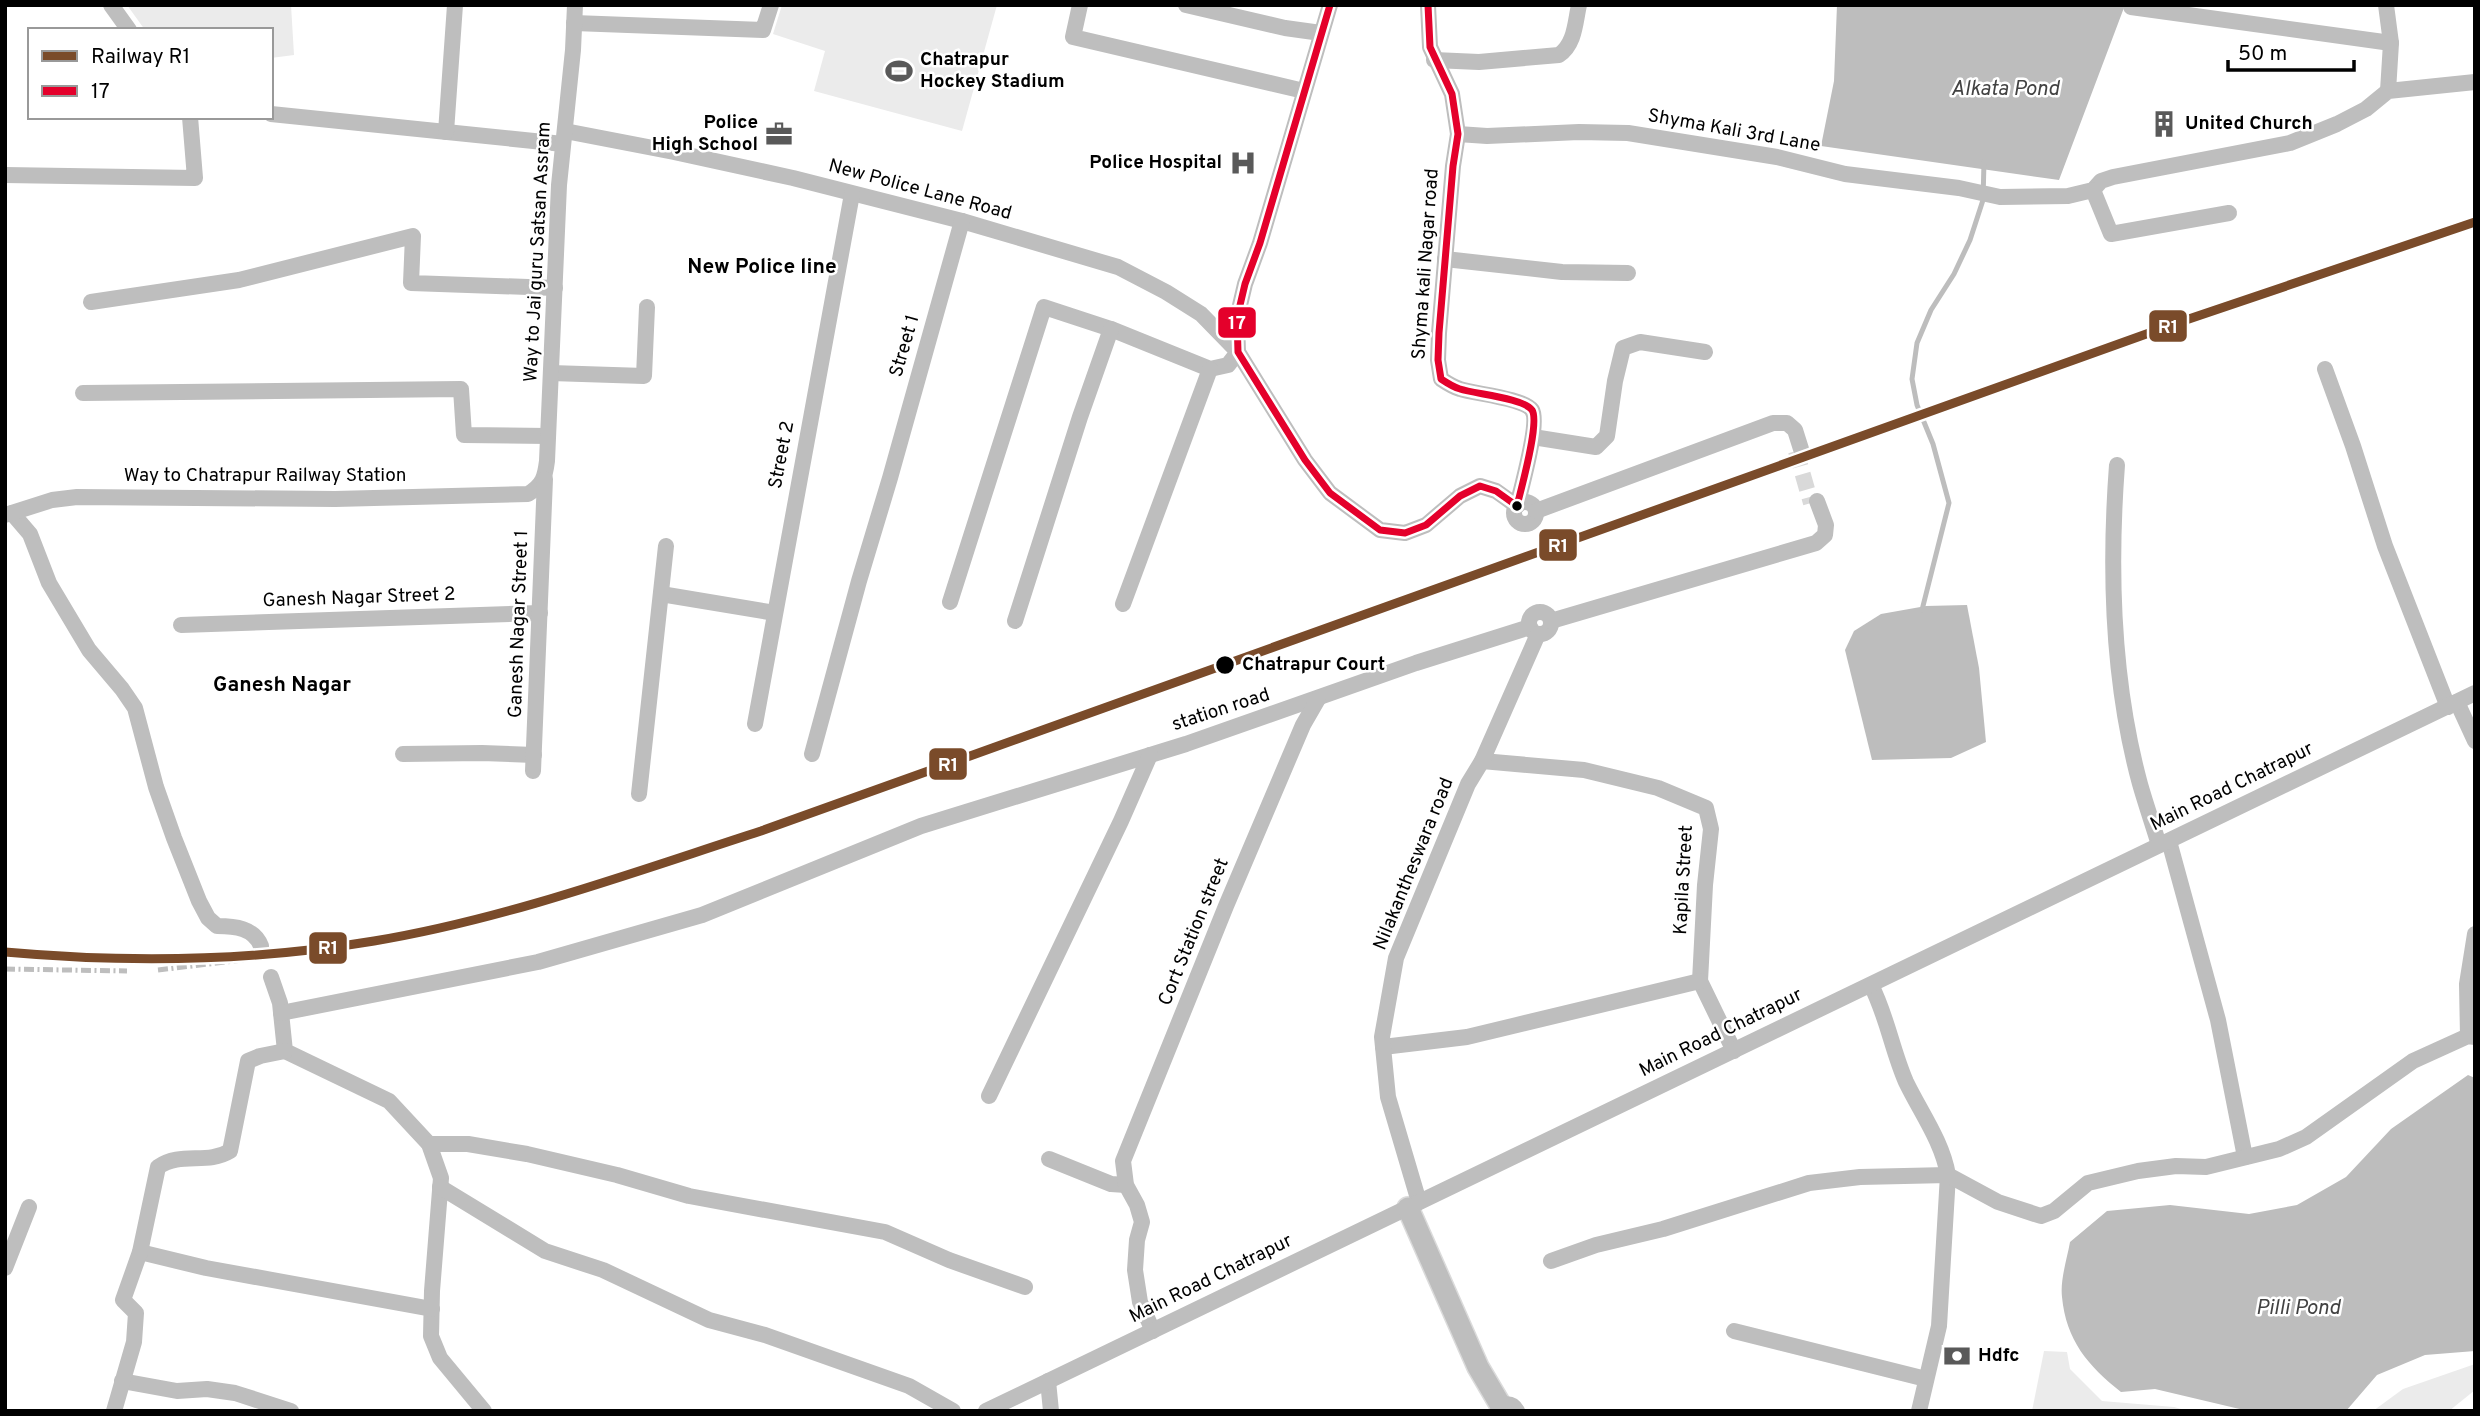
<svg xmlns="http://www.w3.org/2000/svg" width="2480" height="1416" font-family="Overpass,sans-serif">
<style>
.green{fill:#ebebeb}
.water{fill:#bdbdbd}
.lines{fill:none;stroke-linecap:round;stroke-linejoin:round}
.stream{stroke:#bdbdbd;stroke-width:5}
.minor-tunnel{stroke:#d9d9d9;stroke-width:16;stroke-dasharray:16 8;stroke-linecap:butt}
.major-casing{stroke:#dbdbdb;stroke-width:24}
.minor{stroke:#bebebe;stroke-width:16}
.major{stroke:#bebebe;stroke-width:21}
.rail{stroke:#bebebe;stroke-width:5;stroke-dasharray:10 3.5 2 3.5;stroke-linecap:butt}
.bus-1-casing{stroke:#fff;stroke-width:12}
.bus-1{stroke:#e4002b;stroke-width:7}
.rail-1-casing{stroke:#fff;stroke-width:14}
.rail-1{stroke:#7a4b2a;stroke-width:9}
.bus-dot{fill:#000;stroke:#fff;stroke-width:2.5}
.labels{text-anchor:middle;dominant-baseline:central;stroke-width:5;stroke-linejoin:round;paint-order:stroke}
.poi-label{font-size:19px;font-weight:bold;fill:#000;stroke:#fff;text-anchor:start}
.street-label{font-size:19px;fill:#000;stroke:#fff}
.stop-label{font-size:19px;font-weight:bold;fill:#000;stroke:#fff;text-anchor:start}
.water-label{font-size:21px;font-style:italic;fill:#424242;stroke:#fff}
.neighbourhood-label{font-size:21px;font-weight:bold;fill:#000;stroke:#fff}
.line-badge{stroke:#fff;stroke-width:2.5}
.badge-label{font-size:19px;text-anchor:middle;font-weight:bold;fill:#fff}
</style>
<rect width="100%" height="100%" fill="#fff"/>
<g class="green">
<polygon points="127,5 291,5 294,55 271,58 271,30 145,30"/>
<polygon points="782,5 997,5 962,131 814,91 825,51 773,34"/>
<polygon points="2044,1351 2067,1352 2070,1369 2102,1401 2174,1407 2188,1411 2032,1411"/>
<polygon points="2475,1364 2475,1390 2449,1411 2373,1411 2403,1389"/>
</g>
<g class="water">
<polygon points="1837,5 2125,5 2059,180 1821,146 1834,81"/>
<polygon points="1967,605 1979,668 1986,742 1951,758 1872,760 1845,650 1854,631 1881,614 1926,606"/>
<path d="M2468,1075L2475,1078V1351L2425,1355L2377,1375L2346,1411H2248L2155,1389L2121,1392C2088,1366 2066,1340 2062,1297C2060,1280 2067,1259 2070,1242L2107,1211L2170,1205L2249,1214L2297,1205L2346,1177L2391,1129Z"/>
</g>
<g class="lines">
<polyline class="stream" points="1922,610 1949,503 1933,444 1917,405 1912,379 1917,343 1931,310 1954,274 1970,240 1983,200 1984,162"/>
<polyline class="minor-tunnel" points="1796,451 1811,503"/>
<defs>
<polyline id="major" points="1408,1208 1478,1367 1501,1406"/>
</defs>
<use href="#major" class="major-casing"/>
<g class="minor">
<polyline points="111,5 129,30"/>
<polyline points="1080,5 1073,37 1304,91"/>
<polyline points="1186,5 1285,28 1321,33"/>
<path d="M1330,5L1260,243L1245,284L1237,318L1238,352L1305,460L1330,493L1380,530L1405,533L1426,525L1460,496L1480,486L1496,491L1517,506C1521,489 1540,422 1532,410C1523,398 1475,394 1460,389C1453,387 1447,383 1441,379L1438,360L1439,333L1453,166L1458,134L1452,94L1430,47L1428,5"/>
<polyline points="2386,5 2391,43 2388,91"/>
<polyline points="2131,7 2391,43"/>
<polyline points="574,23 763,30 771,5"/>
<path d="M1434,60L1479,62L1559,55C1575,44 1575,23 1579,5"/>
<polyline points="271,114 563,144"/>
<polyline points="565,131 674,152 793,178 962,221 1118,267 1166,292 1201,314 1238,352 1228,365 1210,369 1111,329 1044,307 950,602"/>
<polyline points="446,132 455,5"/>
<polyline points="1458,134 1487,136 1579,132 1628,133 1777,157 1845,174 1959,188 2000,197 2068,196 2093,190 2101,181 2113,177 2290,143 2337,124 2366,109 2388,91 2475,82"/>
<polyline points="5,175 195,178 190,117"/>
<polyline points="2093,190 2111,234 2229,213"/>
<polyline points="1445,259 1562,272 1628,273"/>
<polyline points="91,302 239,280 413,236 411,283 555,288"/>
<polyline points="2325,369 2353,446 2385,546 2448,707"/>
<polyline points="551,373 644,376 647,307"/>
<polyline points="83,393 461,389 464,435 548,436"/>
<polyline points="1533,437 1596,447 1607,436 1615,381 1623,348 1640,342 1705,352"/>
<path d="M2117,465C2109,571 2112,681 2140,784C2146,805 2153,825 2159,845"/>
<circle cx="1525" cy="513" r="11"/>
<polyline points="1536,511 1773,423 1787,423 1795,430 1801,449"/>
<path d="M12,513L30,534L49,583L89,650L122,689L135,708L156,787L174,838L199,901L208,918L217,926C235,926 254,928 261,946"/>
<path d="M5,515L52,500L77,497L335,499L528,494C543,485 545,477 547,461L559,185L573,50L575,5"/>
<polyline points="661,594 775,613"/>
<polyline points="1123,604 1210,369"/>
<circle cx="1540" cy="623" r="11"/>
<polyline points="1015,621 1080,417 1111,329"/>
<polyline points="1551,621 1816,543 1825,535 1826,525 1817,501"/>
<polyline points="181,625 540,613"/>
<polyline points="2457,702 2475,741"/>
<polyline points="755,724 852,194"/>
<polyline points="403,754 482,753 534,755"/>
<polyline points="812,754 859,581 890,478 962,221"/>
<polyline points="1482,761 1584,770 1658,788 1706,808 1711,829 1705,885 1700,981 1734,1051"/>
<polyline points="533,771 545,479"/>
<polyline points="639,794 666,546"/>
<polyline points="2169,841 2218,1020 2245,1157"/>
<polyline points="271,977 280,1003 285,1051 389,1101 429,1144 441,1178 432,1291 431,1336 440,1358 484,1411"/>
<path d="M1871,985C1887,1016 1892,1050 1906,1082C1921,1113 1942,1141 1948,1175L1939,1326L1919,1411"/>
<polyline points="281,1013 538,962 702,915 921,826 1186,744 1416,663 1530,627"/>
<polyline points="2468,1036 2467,984 2475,934"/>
<polyline points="1383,1047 1467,1037 1700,981"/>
<polyline points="989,1096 1121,821 1150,755"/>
<polyline points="429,1144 468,1144 527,1154 617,1175 689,1196 885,1232 949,1260 1025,1287"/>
<polyline points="1049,1159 1111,1184 1126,1185"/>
<polyline points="440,1187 545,1251 603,1270 709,1320 765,1335 909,1386 953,1411"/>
<polyline points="1419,1202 1388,1097 1382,1037 1396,958 1468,784 1482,761 1538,634"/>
<polyline points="140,1252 206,1268 432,1309"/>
<polyline points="1551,1261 1596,1245 1663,1229 1809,1183 1860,1177 1948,1175 1998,1202 2041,1216 2054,1211 2088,1183 2138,1171 2176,1166 2206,1167 2279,1149 2306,1137 2413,1061 2468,1036 2475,1037"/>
<polyline points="5,1268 29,1207"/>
<polyline points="1153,1331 1140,1302 1135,1270 1137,1240 1142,1222 1137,1205 1126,1185 1123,1161 1226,906 1303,725 1318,699"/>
<polyline points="1734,1331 1926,1379"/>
<polyline points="122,1381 177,1391 207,1389 235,1393 291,1411"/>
<polyline points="1048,1381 1051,1411"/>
<path d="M114,1411L134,1342L136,1313L123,1300L140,1252L158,1167C181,1151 207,1165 230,1151L248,1061L260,1056L285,1051"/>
<polyline points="986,1411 2475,693"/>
<path d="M1498,1411C1503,1402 1512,1402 1517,1411"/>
</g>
<use href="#major" class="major"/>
<g class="rail">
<polyline points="5,969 127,971"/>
<polyline points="158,970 268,957 375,941"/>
</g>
<defs>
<path id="bus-1" d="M1330,5L1260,243L1245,284L1237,318L1238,352L1305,460L1330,493L1380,530L1405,533L1426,525L1460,496L1480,486L1496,491L1517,506C1521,489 1540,422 1532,410C1523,398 1475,394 1460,389C1453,387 1447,383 1441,379L1438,360L1439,333L1453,166L1458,134L1452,94L1430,47L1428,5"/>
</defs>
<use href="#bus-1" class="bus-1-casing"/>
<use href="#bus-1" class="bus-1"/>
<defs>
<path id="rail-1" d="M5,952C127,963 254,961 374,941C506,919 634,872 761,831L2177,323L2475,222"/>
</defs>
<use href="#rail-1" class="rail-1-casing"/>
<use href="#rail-1" class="rail-1"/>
</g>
<defs>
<symbol id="stadium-bare" viewBox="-9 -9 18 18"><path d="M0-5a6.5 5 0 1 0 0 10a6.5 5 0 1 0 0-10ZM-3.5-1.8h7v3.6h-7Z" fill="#595959" stroke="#fff" stroke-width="2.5" paint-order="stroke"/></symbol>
<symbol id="building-bare" viewBox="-9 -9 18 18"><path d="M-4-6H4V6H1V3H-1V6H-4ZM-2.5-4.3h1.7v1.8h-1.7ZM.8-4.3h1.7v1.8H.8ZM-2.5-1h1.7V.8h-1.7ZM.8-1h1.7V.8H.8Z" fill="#595959" stroke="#fff" stroke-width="2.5" paint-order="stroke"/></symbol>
<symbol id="office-bare" viewBox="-9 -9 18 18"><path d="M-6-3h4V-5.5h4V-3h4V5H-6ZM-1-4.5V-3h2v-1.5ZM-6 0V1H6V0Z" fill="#595959" stroke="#fff" stroke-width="2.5" paint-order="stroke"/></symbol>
<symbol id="hospital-bare" viewBox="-9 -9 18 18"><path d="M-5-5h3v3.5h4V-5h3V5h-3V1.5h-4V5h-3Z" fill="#595959" stroke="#fff" stroke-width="2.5" paint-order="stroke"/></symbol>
<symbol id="bank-bare" viewBox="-9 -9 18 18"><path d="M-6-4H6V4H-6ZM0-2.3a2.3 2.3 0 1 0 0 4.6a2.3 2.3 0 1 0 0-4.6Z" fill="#595959" stroke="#fff" stroke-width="2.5" paint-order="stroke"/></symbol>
</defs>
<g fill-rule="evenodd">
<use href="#stadium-bare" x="880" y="52" width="38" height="38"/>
<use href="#building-bare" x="2145" y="105" width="38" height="38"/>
<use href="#office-bare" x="760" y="115" width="38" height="38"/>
<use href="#hospital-bare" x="1224" y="144" width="38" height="38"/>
<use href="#bank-bare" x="1938" y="1337" width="38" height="38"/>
</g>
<g class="bus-dot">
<circle cx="1517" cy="506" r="6"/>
<circle cx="1225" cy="665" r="10"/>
</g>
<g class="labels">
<g class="poi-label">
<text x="920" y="60">Chatrapur<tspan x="920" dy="22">Hockey Stadium</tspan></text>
<text x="758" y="123" text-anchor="end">Police<tspan x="758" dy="22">High School</tspan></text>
<text x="2185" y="124">United Church</text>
<text x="1222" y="163" text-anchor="end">Police Hospital</text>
<text x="1978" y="1356">Hdfc</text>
</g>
<g class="street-label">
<text transform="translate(1734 131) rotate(10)">Shyma Kali 3rd Lane</text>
<text transform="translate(920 190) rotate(15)">New Police Lane Road</text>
<text transform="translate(538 252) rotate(-87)">Way to Jai guru Satsan Assram</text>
<text transform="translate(1426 264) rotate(-86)">Shyma kali Nagar road</text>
<text transform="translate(905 346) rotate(-74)">Street 1</text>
<text transform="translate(782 455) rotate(-79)">Street 2</text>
<text x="265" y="476">Way to Chatrapur Railway Station</text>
<text transform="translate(359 598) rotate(-2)">Ganesh Nagar Street 2</text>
<text transform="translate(519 624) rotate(-88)">Ganesh Nagar Street 1</text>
<text transform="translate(1221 710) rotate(-18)">station road</text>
<text transform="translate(2232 787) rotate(-26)">Main Road Chatrapur</text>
<text transform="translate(1414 864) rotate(-68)">Nilakantheswara road</text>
<text transform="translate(1684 880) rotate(-87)">Kapila Street</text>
<text transform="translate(1194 932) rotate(-68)">Cort Station street</text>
<text transform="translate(1721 1033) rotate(-26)">Main Road Chatrapur</text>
<text transform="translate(1211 1279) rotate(-26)">Main Road Chatrapur</text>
</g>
<g class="stop-label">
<text x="1242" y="665">Chatrapur Court</text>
</g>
<g class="water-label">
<text x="2005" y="89">Alkata Pond</text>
<text x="2298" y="1308">Pilli Pond</text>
</g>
<g class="neighbourhood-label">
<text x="762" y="267">New Police line</text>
<text x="282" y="685">Ganesh Nagar</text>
</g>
</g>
<g class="line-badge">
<rect x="1217" y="306" width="40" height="33" rx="7" fill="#e4002b"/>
<rect x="2148" y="309" width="40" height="34" rx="7" fill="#7a4b2a"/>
<rect x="1538" y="528" width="40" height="34" rx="7" fill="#7a4b2a"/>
<rect x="928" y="747" width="40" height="34" rx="7" fill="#7a4b2a"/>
<rect x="308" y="931" width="40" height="34" rx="7" fill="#7a4b2a"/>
</g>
<g class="badge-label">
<text x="1237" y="329">17</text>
<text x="2168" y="333">R1</text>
<text x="1558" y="552">R1</text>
<text x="948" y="771">R1</text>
<text x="328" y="954">R1</text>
</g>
<rect width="2480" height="1416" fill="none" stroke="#000000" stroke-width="14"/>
<rect x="28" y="28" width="245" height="91" fill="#ffffff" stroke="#999999" stroke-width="2"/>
<rect x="42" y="51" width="35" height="10" fill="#7a4b2a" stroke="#999999" stroke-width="2"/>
<text x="91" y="63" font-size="21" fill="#000000">Railway R1</text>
<rect x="42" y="86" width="35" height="10" fill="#e4002b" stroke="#999999" stroke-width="2"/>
<text x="91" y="98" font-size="21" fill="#000000">17</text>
<path d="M2228 60v10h126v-10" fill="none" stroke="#000000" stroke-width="3.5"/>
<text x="2238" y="60" font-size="21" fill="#000000" stroke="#ffffff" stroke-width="5" paint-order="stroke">50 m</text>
</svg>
